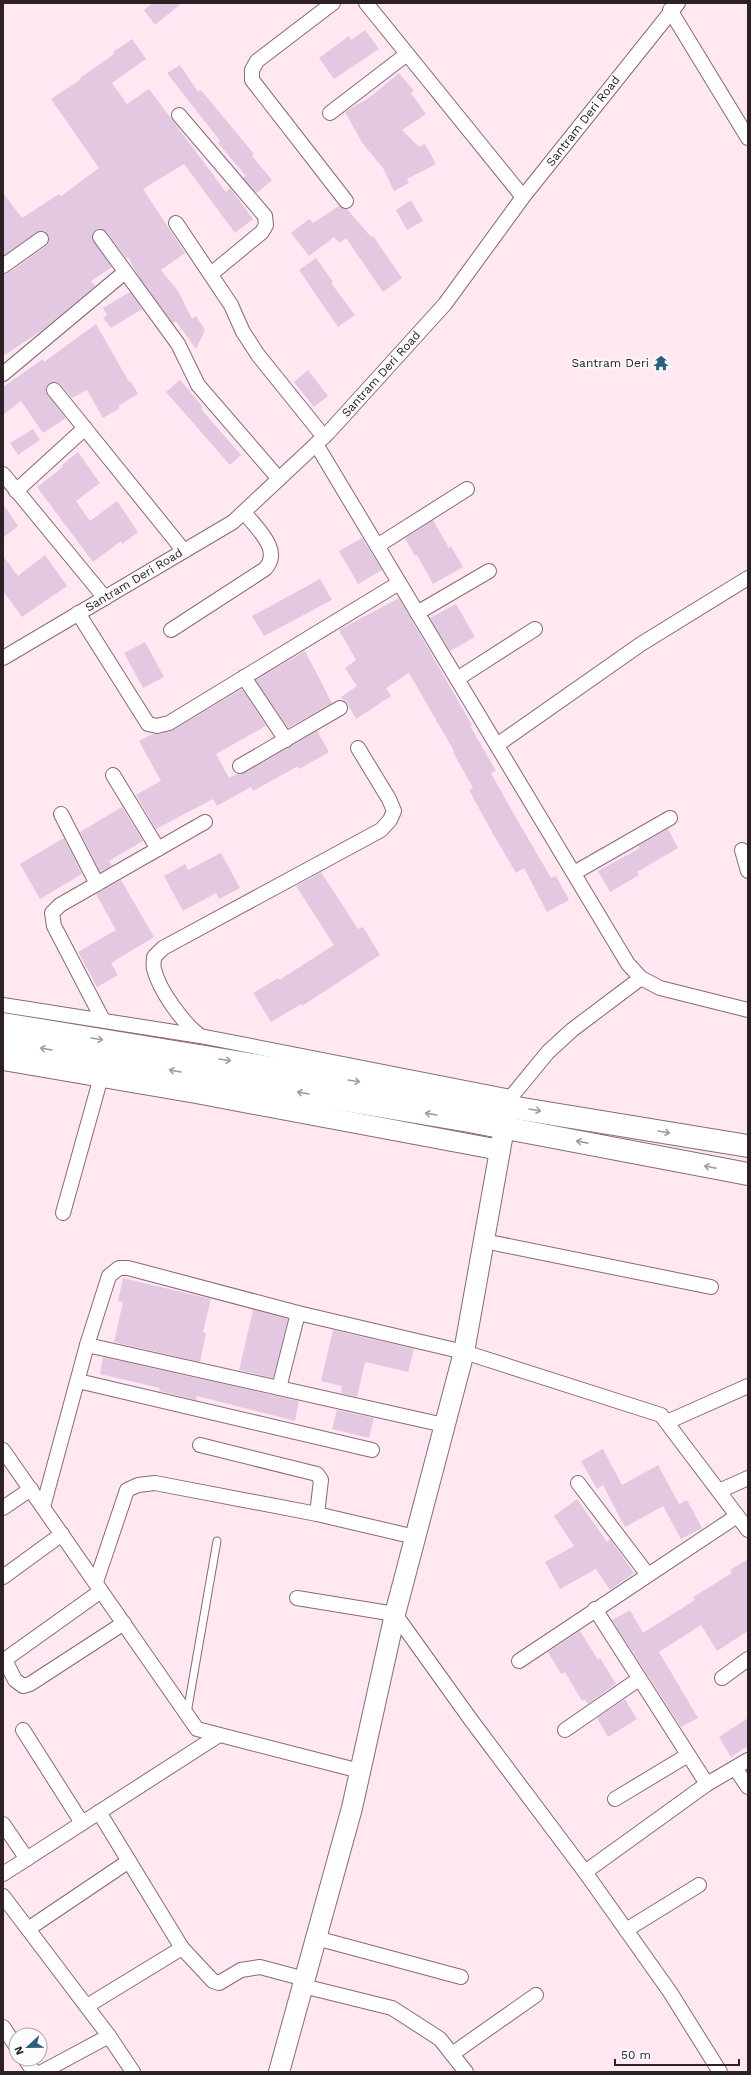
<svg xmlns="http://www.w3.org/2000/svg" width="751" height="2075" font-family="'Work Sans',sans-serif">
<style>
.building{fill:#e3c8e1}
.lines{fill:none;stroke-linecap:round;stroke-linejoin:round}
.lane-casing{stroke:#896976;stroke-width:9}
.street-casing{stroke:#896976;stroke-width:16}
.secondary-casing{stroke:#896976;stroke-width:22}
.primary-casing{stroke:#896976;stroke-width:24}
.lane{stroke:#fff;stroke-width:7}
.street{stroke:#fff;stroke-width:14}
.secondary{stroke:#fff;stroke-width:20}
.primary{stroke:#fff;stroke-width:22}
.oneway{stroke:#a19b9d}
.labels{text-anchor:middle;dominant-baseline:central;stroke-width:3;stroke-linejoin:round;paint-order:stroke}
.street-label{font-size:12px;fill:#2e2126;stroke:#fcfcfc}
.poi-label{font-size:12px;fill:#2e2126;stroke:#fcfcfc;text-anchor:end}
</style>
<rect width="100%" height="100%" fill="#ffe8f1"/>
<g class="building">
<polygon points="153,3 182,3 155,25 144,10"/>
<polygon points="365,30 379,49 334,79 319,58 349,36 351,40"/>
<polygon points="132,39 146,59 112,83 127,104 149,89 226,192 230,188 253,219 235,233 184,164 143,189 185,253 161,270 178,291 192,319 196,316 205,330 196,349 176,321 173,323 139,277 128,257 126,258 107,232 99,229 92,233 92,238 112,267 91,281 95,286 44,329 3,356 3,274 8,273 46,246 49,239 45,231 40,231 3,256 3,193 22,218 59,194 61,196 99,168 51,99 81,79 80,78 114,54 113,52"/>
<polygon points="180,65 198,92 201,90 254,154 252,156 272,180 257,193 243,178 246,176 218,143 220,141 167,73"/>
<polygon points="399,73 414,91 411,93 426,114 402,130 419,147 425,144 436,164 407,179 409,183 394,191 383,168 363,144 345,112 370,97"/>
<polygon points="411,200 423,221 407,230 396,210"/>
<polygon points="339,206 347,209 371,237 373,236 402,278 383,292 346,238 340,243 334,237 309,256 291,233 309,219 313,223"/>
<polygon points="316,258 333,282 331,283 355,315 338,327 299,270"/>
<polygon points="130,292 142,309 111,328 103,318 107,315 103,308"/>
<polygon points="96,324 129,382 131,382 138,394 118,406 120,408 103,418 87,390 72,398 60,384 53,382 48,384 46,392 66,418 43,433 21,401 3,415 3,387 43,359 44,362"/>
<polygon points="308,370 328,396 314,407 294,382"/>
<polygon points="180,380 203,407 201,409 241,455 230,465 166,392"/>
<polygon points="33,429 40,440 18,455 10,443"/>
<polygon points="78,452 100,483 76,501 90,521 117,501 138,532 122,544 121,541 93,562 37,487 63,467 62,465"/>
<polygon points="3,504 18,526 3,538"/>
<polygon points="433,520 449,548 451,546 463,567 433,584 417,555 415,556 405,538"/>
<polygon points="362,538 382,570 358,584 339,551"/>
<polygon points="45,555 67,586 22,617 3,591 3,556 18,576"/>
<polygon points="320,579 332,600 264,636 252,616"/>
<polygon points="399,598 472,725 470,726 496,771 491,773 515,816 551,878 556,876 569,900 547,912 524,868 516,873 493,834 469,790 473,788 453,752 454,751 409,673 386,688 391,696 356,719 347,703 341,697 357,686 345,668 356,660 339,630"/>
<polygon points="456,604 475,637 450,651 430,618"/>
<polygon points="145,642 164,677 143,688 124,653"/>
<polygon points="305,651 332,703 288,728 256,680"/>
<polygon points="242,689 266,726 216,754 229,778 236,774 244,773 317,731 329,752 299,769 298,766 253,791 251,787 217,806 213,799 156,829 136,795 161,781 139,741 152,734 159,734 173,730"/>
<polygon points="122,807 143,841 109,861 112,866 100,872 80,832"/>
<polygon points="668,829 678,848 637,872 639,875 610,892 598,871 640,848 638,846"/>
<polygon points="64,838 82,874 40,899 20,864"/>
<polygon points="221,853 240,888 219,899 216,893 183,911 164,876 185,864 188,870"/>
<polygon points="321,872 358,929 363,927 380,955 302,1006 301,1004 271,1022 253,993 278,978 279,980 334,945 296,886"/>
<polygon points="121,880 154,937 111,963 118,975 97,987 78,952 116,930 96,894"/>
<polygon points="123,1278 211,1299 203,1332 206,1333 200,1362 114,1342 123,1302 118,1301"/>
<polygon points="253,1310 288,1319 273,1378 239,1370"/>
<polygon points="333,1330 414,1349 408,1372 365,1362 357,1397 341,1393 342,1386 321,1381"/>
<polygon points="103,1357 299,1401 295,1421 197,1396 196,1400 159,1391 160,1388 100,1374"/>
<polygon points="337,1410 374,1418 369,1438 332,1429"/>
<polygon points="603,1449 622,1485 658,1465 679,1504 687,1500 702,1528 681,1539 663,1506 625,1527 603,1485 597,1489 581,1461"/>
<polygon points="577,1499 607,1542 610,1539 634,1573 610,1590 596,1569 560,1589 545,1562 574,1546 554,1516"/>
<polygon points="748,1559 748,1631 717,1651 701,1625 659,1652 698,1718 681,1727 612,1620 630,1610 643,1633 695,1600 693,1597 732,1573 730,1570"/>
<polygon points="580,1631 598,1660 600,1658 616,1684 588,1704 585,1699 582,1701 565,1672 561,1674 548,1652"/>
<polygon points="625,1699 637,1719 608,1737 597,1718"/>
<polygon points="748,1718 748,1746 731,1757 719,1737"/>
</g>
<g class="lines">
<defs>
<polyline id="lane" points="187,1713 217,1541"/>
<g id="street">
<polyline points="333,3 257,61 252,70 252,80 346,201"/>
<polyline points="366,3 523,197"/>
<polyline points="670,10 748,138"/>
<polyline points="330,113 407,54"/>
<polyline points="179,115 265,216 266,225 262,232 211,274"/>
<polyline points="176,223 231,305 243,332 258,355 324,437"/>
<polyline points="100,237 178,344 198,385 279,479"/>
<polyline points="3,266 41,239"/>
<polyline points="3,374 125,272"/>
<polyline points="54,390 184,551"/>
<polyline points="316,444 628,964 641,978 660,988 748,1010"/>
<polyline points="3,474 105,598"/>
<polyline points="16,491 85,428"/>
<polyline points="377,546 467,489"/>
<polyline points="78,613 148,724 157,726 169,723 399,583"/>
<polyline points="417,613 489,571"/>
<path d="M171,630L265,569C283,550 256,528 244,512"/>
<polyline points="3,658 233,522 328,433 445,304 523,197 678,3"/>
<polyline points="244,677 286,740"/>
<polyline points="457,679 535,629"/>
<polyline points="497,745 641,644 748,578"/>
<polyline points="240,766 340,708"/>
<polyline points="113,775 158,849"/>
<polyline points="61,814 97,884"/>
<polyline points="742,850 748,871"/>
<polyline points="574,873 670,818"/>
<polyline points="3,1005 200,1036 511,1097 510,1100"/>
<polyline points="103,1020 54,926 52,913 60,905 205,822"/>
<path d="M199,1035C183,1023 159,990 154,969C153,966 154,961 154,957L163,948L381,830L390,820L394,811L389,799L358,748"/>
<polyline points="511,1097 548,1052 572,1030 641,978"/>
<polyline points="63,1213 101,1077"/>
<polyline points="484,1241 711,1287"/>
<polyline points="87,1345 444,1425"/>
<polyline points="78,1381 372,1450"/>
<polyline points="279,1388 298,1313"/>
<polyline points="667,1422 748,1386"/>
<polyline points="200,1445 317,1474 321,1480 317,1514"/>
<polyline points="3,1450 197,1729 360,1771"/>
<polyline points="578,1483 648,1575"/>
<polyline points="719,1491 748,1478"/>
<polyline points="43,1507 87,1345 109,1276 119,1268 128,1268 298,1313 464,1352 661,1415 748,1530"/>
<polyline points="3,1508 31,1489"/>
<polyline points="3,1577 62,1534"/>
<polyline points="96,1582 127,1490 138,1485 155,1483 317,1514 415,1537"/>
<polyline points="297,1598 395,1614 471,1720 585,1872 707,1784 595,1609"/>
<polyline points="5,1660 15,1680 23,1686 30,1684 124,1623"/>
<polyline points="3,1661 101,1591"/>
<polyline points="519,1661 737,1516"/>
<polyline points="722,1678 748,1659"/>
<polyline points="23,1730 82,1823"/>
<polyline points="565,1730 639,1679"/>
<polyline points="735,1768 748,1787"/>
<polyline points="707,1784 748,1760"/>
<polyline points="615,1799 688,1755"/>
<polyline points="99,1812 182,1948 213,1981 219,1983 241,1970 260,1967 305,1979"/>
<polyline points="3,1824 27,1859"/>
<polyline points="585,1872 670,1992 720,2072"/>
<polyline points="3,1874 219,1735"/>
<polyline points="3,1896 109,2036"/>
<polyline points="28,1929 129,1861"/>
<polyline points="626,1930 699,1885"/>
<polyline points="316,1938 461,1977"/>
<polyline points="303,1986 392,2008 440,2039 466,2072"/>
<polyline points="87,2006 182,1948"/>
<polyline points="3,2027 16,2046"/>
<polyline points="452,2054 536,1995"/>
<polyline points="25,2059 34,2072"/>
<polyline points="42,2072 109,2036 133,2072"/>
</g>
<g id="secondary">
<polyline points="3,1060 196,1093 500,1150"/>
<polyline points="279,2072 352,1808 395,1614 464,1352 507,1111"/>
</g>
<g id="primary">
<polyline points="3,1024 748,1146"/>
<polyline points="3,1042 469,1121 748,1174"/>
</g>
</defs>
<use href="#lane" class="lane-casing"/>
<use href="#street" class="street-casing"/>
<use href="#secondary" class="secondary-casing"/>
<use href="#primary" class="primary-casing"/>
<use href="#lane" class="lane"/>
<use href="#street" class="street"/>
<use href="#secondary" class="secondary"/>
<use href="#primary" class="primary"/>
</g>
<defs><path id="oneway-shaft" d="M-6 0H5M1.5-3L5.5 0L1.5 3" fill="none" stroke-width="1.6" stroke-linecap="round" stroke-linejoin="round"/></defs>
<g class="oneway">
<use href="#oneway-shaft" transform="translate(97 1039) rotate(9)"/>
<use href="#oneway-shaft" transform="translate(46 1049) rotate(-170)"/>
<use href="#oneway-shaft" transform="translate(225 1060) rotate(9)"/>
<use href="#oneway-shaft" transform="translate(175 1071) rotate(-170)"/>
<use href="#oneway-shaft" transform="translate(354 1081) rotate(9)"/>
<use href="#oneway-shaft" transform="translate(303 1093) rotate(-170)"/>
<use href="#oneway-shaft" transform="translate(535 1110) rotate(10)"/>
<use href="#oneway-shaft" transform="translate(431 1114) rotate(-170)"/>
<use href="#oneway-shaft" transform="translate(664 1132) rotate(10)"/>
<use href="#oneway-shaft" transform="translate(582 1142) rotate(-169)"/>
<use href="#oneway-shaft" transform="translate(710 1167) rotate(-169)"/>
</g>
<defs>
<symbol id="temple-bare" viewBox="-9 -9 18 18"><path d="M0-6L5-2H3V0L6.5 2.5H4V6H1.5V3h-3V6H-4V2.5H-6.5L-3 0V-2H-5Z" fill="#2b607c" stroke="#fcfcfc" stroke-width="2.5" paint-order="stroke"/></symbol>
</defs>
<g fill-rule="evenodd">
<use href="#temple-bare" x="650" y="352" width="22" height="22"/>
</g>
<g class="labels">
<g class="street-label">
<text transform="translate(583 121) rotate(-52)">Santram Deri Road</text>
<text transform="translate(381 374) rotate(-48)">Santram Deri Road</text>
<text transform="translate(134 580) rotate(-31)">Santram Deri Road</text>
</g>
<g class="poi-label">
<text x="649" y="363">Santram Deri</text>
</g>
</g>
<rect width="751" height="2075" fill="none" stroke="#2e2126" stroke-width="8"/>
<g transform="translate(28 2047) rotate(248)"><circle r="19" fill="#fcfcfc" stroke="#aaa4a6"/>
<path d="M0-3L7 15L0 10L-7 15Z" fill="#2b607c"/>
<text y="-6" font-size="11" font-weight="bold" text-anchor="middle" fill="#2e2126">N</text>
</g>
<path d="M615 2059v6h124v-6" fill="none" stroke="#2e2126" stroke-width="2"/>
<text x="621" y="2059" font-size="12" fill="#2e2126" stroke="#fcfcfc" stroke-width="3" paint-order="stroke">50 m</text>
</svg>
